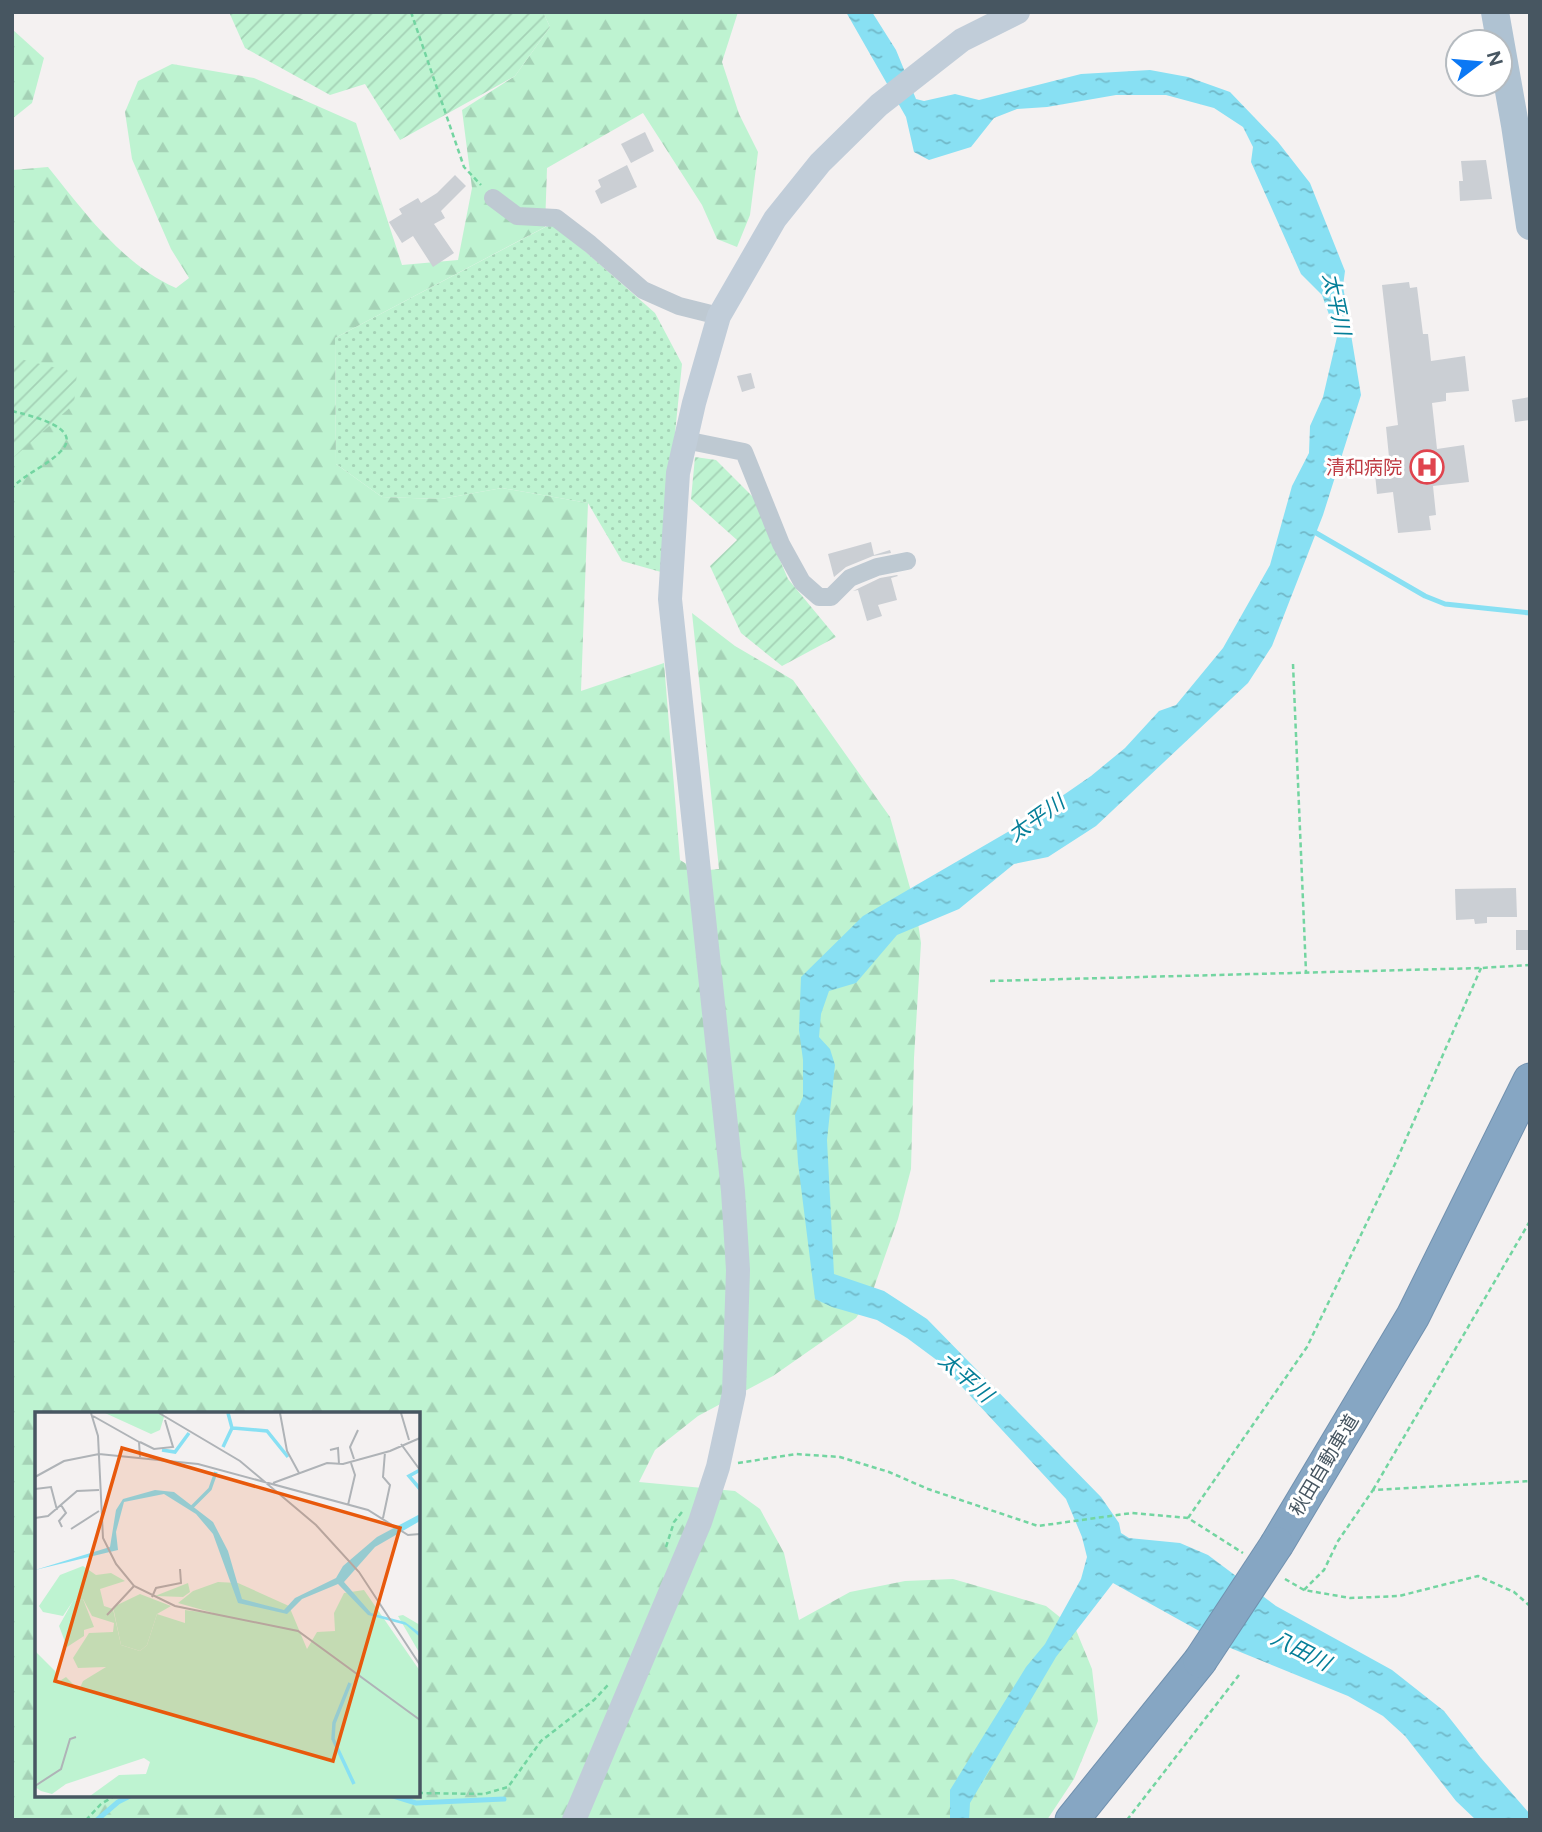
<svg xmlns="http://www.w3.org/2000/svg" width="1542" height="1832" font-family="Figtree,'Noto Sans JP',sans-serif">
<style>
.grass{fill:url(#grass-dots)}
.forest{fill:url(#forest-firs);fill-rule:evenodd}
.garden{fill:url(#garden-furrows)}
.water{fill:url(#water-ripples)}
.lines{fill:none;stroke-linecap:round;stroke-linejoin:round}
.stream{stroke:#88e0f3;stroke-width:5}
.building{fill:#cbcfd4}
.highway-casing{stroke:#7191af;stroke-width:35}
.path{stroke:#73d5a1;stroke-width:2.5;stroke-dasharray:5 3.5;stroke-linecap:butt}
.street{stroke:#bec9d2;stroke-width:18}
.secondary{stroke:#c1cdd9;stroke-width:24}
.primary{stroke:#afc2d2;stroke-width:28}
.highway{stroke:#86a6c3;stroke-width:33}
.highway-bridge-casing{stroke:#7191af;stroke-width:35;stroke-linecap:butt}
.highway-bridge{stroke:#86a6c3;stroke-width:33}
.labels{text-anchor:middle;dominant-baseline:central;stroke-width:6;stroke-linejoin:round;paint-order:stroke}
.health-label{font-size:19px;fill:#be3a42;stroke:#fff;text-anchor:end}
.street-label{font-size:19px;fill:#475661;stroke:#fff}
.water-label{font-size:21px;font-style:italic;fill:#047e98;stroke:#fff}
.inset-river{fill:none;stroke:#88e0f3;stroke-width:3.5}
.inset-road{fill:none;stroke:#afb3b7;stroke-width:2}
.view{fill:#e8590c;fill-opacity:0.15;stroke:#e8590c;stroke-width:3.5}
.inset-edge{fill:none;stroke:#475661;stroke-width:3.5}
</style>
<defs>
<pattern id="grass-dots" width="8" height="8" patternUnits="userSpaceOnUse" patternTransform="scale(1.75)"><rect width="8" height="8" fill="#bef3d1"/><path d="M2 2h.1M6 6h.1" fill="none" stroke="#a5d2b6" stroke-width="1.8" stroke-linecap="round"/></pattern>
<pattern id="forest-firs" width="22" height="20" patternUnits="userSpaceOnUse" patternTransform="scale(1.75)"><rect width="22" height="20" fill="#bef3d1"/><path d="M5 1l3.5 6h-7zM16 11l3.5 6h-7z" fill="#a5d2b6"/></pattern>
<pattern id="garden-furrows" width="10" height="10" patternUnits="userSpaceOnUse" patternTransform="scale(1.75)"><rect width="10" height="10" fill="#bef3d1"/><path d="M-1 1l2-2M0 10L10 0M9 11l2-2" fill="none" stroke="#a5d2b6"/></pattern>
<pattern id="water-ripples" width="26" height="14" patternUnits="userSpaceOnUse" patternTransform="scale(1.75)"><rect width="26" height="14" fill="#88e0f3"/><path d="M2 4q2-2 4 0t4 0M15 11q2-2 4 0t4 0" fill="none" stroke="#71b8c8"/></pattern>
</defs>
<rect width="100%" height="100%" fill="#f4f1f1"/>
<polygon class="grass" points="553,223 655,313 682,364 661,572 622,561 588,503 502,488 441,499 382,497 336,464 335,338"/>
<g class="forest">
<path d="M543,12H738L722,62L739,114L758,152L750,215L737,247L717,239L702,205L643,113L547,168L545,227L335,338L336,464L382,497L441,499L502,488L588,503L581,691L664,663L680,860L698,871L719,869L692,613L735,646L793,680L890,817L916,909L921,943L914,1058L911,1169L898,1219L872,1293L856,1318L773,1376L698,1416L655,1450L639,1482L735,1491L760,1509L784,1553L799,1620L850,1592L905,1581L953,1579L1046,1606L1076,1630L1092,1669L1098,1721L1074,1779L1047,1820H12V170L48,167C85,213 122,264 176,288L189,278L171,249L132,159L125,112L138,81L172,64L254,78L356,123L402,265L458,260L472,188L462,110L515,76L550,27ZM37,1414H418V1795H37Z"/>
<polygon points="12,29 44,58 32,103 12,119"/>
</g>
<g class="garden">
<polygon points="229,12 543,12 550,27 515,76 400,140 365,84 330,95 245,48"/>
<polygon points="12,357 77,373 74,404 12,459"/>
<polygon points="695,457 716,460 753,497 788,579 836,637 782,666 741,633 710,566 737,540 691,499"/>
</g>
<polygon class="water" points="846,12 872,12 896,50 916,99 924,101 955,94 979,100 1081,74 1150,70 1188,77 1230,92 1278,142 1310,183 1345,271 1343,286 1361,395 1323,515 1272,646 1248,683 1096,826 1048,857 1014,864 959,909 897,935 856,983 829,991 821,1014 819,1037 830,1049 835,1065 827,1140 834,1274 884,1291 927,1319 1101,1497 1119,1523 1121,1533 1129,1538 1180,1543 1208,1555 1276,1606 1392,1670 1444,1711 1481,1758 1530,1814 1530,1820 1476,1820 1456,1801 1405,1736 1383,1716 1348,1696 1228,1647 1113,1583 1056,1657 970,1803 969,1820 950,1820 950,1790 1026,1667 1045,1644 1081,1579 1087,1557 1082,1537 1066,1499 938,1361 907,1338 877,1320 832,1307 815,1299 798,1163 795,1115 803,1097 803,1060 799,1030 801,977 863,916 1023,823 1091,776 1125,748 1159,711 1176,705 1223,648 1270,565 1292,486 1309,453 1310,426 1323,397 1337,337 1322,295 1301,274 1251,162 1253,147 1243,127 1214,108 1166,95 1116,95 1047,107 1017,109 994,118 971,147 929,160 914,152 906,117"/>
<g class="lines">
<g class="stream">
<polyline points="1311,530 1425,596 1445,604 1530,613"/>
<polyline points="390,1795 416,1803 504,1799"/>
<polyline points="97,1820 118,1802 132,1795"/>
</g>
</g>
<g class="building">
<polygon points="645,132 654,151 631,163 621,144"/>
<polygon points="1486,160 1492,199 1460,201 1459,181 1463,181 1461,161"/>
<polygon points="627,165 637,187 601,204 595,191 601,187 598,180"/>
<polygon points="455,175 466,186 441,211 445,218 434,224 454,253 433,267 413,236 402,243 389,222 402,214 399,209 418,198 421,203 437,193"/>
<polygon points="1409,282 1410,288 1417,287 1423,334 1428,334 1431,361 1465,356 1469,391 1446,393 1446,401 1432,403 1437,449 1464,445 1469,482 1433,486 1436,515 1429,516 1431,530 1398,533 1393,492 1377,494 1375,474 1379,474 1378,458 1389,457 1386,427 1398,425 1382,285"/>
<polygon points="751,373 755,388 742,392 737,376"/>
<polygon points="1530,397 1530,420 1515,422 1512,400"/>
<polygon points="871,542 874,555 890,550 891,553 873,556 846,567 834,577 828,554"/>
<polygon points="897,575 898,576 891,578 897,600 878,605 882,616 867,621 858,590 853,591 880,578"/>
<polygon points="1516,888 1517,917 1487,917 1487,923 1475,924 1474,919 1456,920 1455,889"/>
<rect x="1516" y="930" width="14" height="20"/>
</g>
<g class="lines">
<defs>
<g id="highway">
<polyline points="1277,1544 1413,1316 1530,1080"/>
<polyline points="1072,1820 1200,1661"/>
</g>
</defs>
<use href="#highway" class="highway-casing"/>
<g class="path">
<polyline points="411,12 464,167 481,185"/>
<path d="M12,411C27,415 85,427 61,451C47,466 26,473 12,488"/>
<polyline points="1293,664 1306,972"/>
<polyline points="990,981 1481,968 1530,965"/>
<polyline points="738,1463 796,1454 840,1457 889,1472 928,1489 1038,1526 1132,1513 1188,1518 1243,1553"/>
<polyline points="1373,1490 1530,1221"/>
<polyline points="1188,1518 1307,1347 1395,1164 1481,968"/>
<polyline points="666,1547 674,1522 682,1512"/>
<polyline points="1285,1579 1304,1590 1350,1598 1399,1596 1478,1576 1514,1592 1530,1606"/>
<polyline points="1304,1590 1324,1570 1338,1541 1373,1490 1530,1481"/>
<polyline points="418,1793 484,1794 508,1787 541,1741 594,1700 608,1685"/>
<polyline points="86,1820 101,1804 116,1795"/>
<polyline points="1127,1820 1239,1675"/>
</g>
<g class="street">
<polyline points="493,198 517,216 556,218 590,244 643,290 679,306 719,316"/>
<polyline points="685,440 744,452 781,544 802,582 819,597 831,597 850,578 877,567 907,561"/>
</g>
<polyline class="secondary" points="574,1820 700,1522 718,1467 734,1393 738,1270 733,1191 670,599 678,473 694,403 719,316 775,219 820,163 879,105 962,40 1018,12"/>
<polyline class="primary" points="1495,12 1515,125 1530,226"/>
<use href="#highway" class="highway"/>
<defs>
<polyline id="highway-bridge" points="1200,1661 1277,1544"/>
</defs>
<use href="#highway-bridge" class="highway-bridge-casing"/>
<use href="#highway-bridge" class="highway-bridge"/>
</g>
<defs>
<symbol id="hospital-ring" viewBox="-11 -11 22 22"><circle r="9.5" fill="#fff" stroke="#e0444e" stroke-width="1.5"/><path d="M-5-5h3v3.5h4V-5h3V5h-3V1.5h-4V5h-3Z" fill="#e0444e"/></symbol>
</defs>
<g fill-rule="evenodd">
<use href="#hospital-ring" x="1408" y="448" width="38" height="38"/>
</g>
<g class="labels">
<g class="health-label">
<text x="1402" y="467">清和病院</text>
</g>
<g class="street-label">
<text transform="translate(1324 1465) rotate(-59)">秋田自動車道</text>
</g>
<g class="water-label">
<text transform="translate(1337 304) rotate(78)">太平川</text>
<text transform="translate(1036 818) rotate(-35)">太平川</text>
<text transform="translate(966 1377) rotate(41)">太平川</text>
<text transform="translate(1301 1650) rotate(27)">八田川</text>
</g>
</g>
<g transform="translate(35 1412)">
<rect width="385" height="385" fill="#f4f1f1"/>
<path d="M105,182L136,194L122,202L112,233L105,239L86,233L78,195Z" fill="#bef3d1"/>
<path d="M70,1H128L129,5L125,18L116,22ZM48,154L61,163L76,161L90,169L65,177L69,194L78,197L86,233L105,239L112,233L122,202L150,211V198L182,202L143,191L158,179L183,170L203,171L254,194L272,237L282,220L300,219L299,201L309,181L329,178L385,259V384H55L84,363L111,362L115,350L109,346L31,372L17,382L6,379L0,375V239L20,259L23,270L31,265L44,278L48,269L71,255L43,256L38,246L54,221L78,220L79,211L57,204L48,187L38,189L28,204L8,200L4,194L25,163ZM368,203L385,213V242L363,204Z" fill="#bef3d1"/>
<path d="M153,171L155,180L148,185L120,184ZM48,187L59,215L49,218V224L32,235L24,214L38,189ZM80,274L90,288L83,305L72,287Z" fill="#bef3d1"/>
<path d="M120,78L139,80L178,110L193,139L207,187L249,198L260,186L301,166L308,154L342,125L385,102V109L340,135L309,170L336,201L370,210L385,221V225L371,213L333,203L303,172L267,187L252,202L203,191L178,122L161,102L129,82L89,90L81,120L83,138L0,158L75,135L81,98L88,87Z" fill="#88e0f3"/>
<path class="inset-river" d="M198,16L232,19L253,45M188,35L197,16L193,1M127,38L140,40L154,21M385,58L374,64L385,77M157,95L175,77L181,60M315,271L299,311L298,327L319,372"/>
<path class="inset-road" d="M56,1L63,24L68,126L81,152L99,174L140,194L263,219L385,308M124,1L205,49L281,113L324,160L385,253M245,1L252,39L264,61M366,1L374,28M58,4L104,30L105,45M105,30L119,37L138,35L130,8M366,32L385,58M295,38L303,36L304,52M319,47L315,35L323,18M0,65L29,49L64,42L163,52L333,98L373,123L385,122M238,71L292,51L308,52L355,39L385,26M0,77L16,75L22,98M26,93L31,101L24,109L27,115M313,93L320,63L316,51M0,106L13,104L42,79L64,78M348,106L355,73L348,65L350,40M36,117L64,99M117,185L121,176L146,171L145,157M72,203L99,174M0,374L26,357L35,327L41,325"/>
<path class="view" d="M87,36L365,116L298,349L20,269Z"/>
<rect width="385" height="385" class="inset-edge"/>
</g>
<rect width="1542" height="1832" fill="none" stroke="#475661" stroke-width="28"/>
<g transform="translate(1479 63) rotate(74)"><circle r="33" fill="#ffffff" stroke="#b5bbc0" stroke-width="2"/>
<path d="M0-5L12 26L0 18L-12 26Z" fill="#0b78f4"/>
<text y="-10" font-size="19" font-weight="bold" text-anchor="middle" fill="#475661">N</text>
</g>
</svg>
